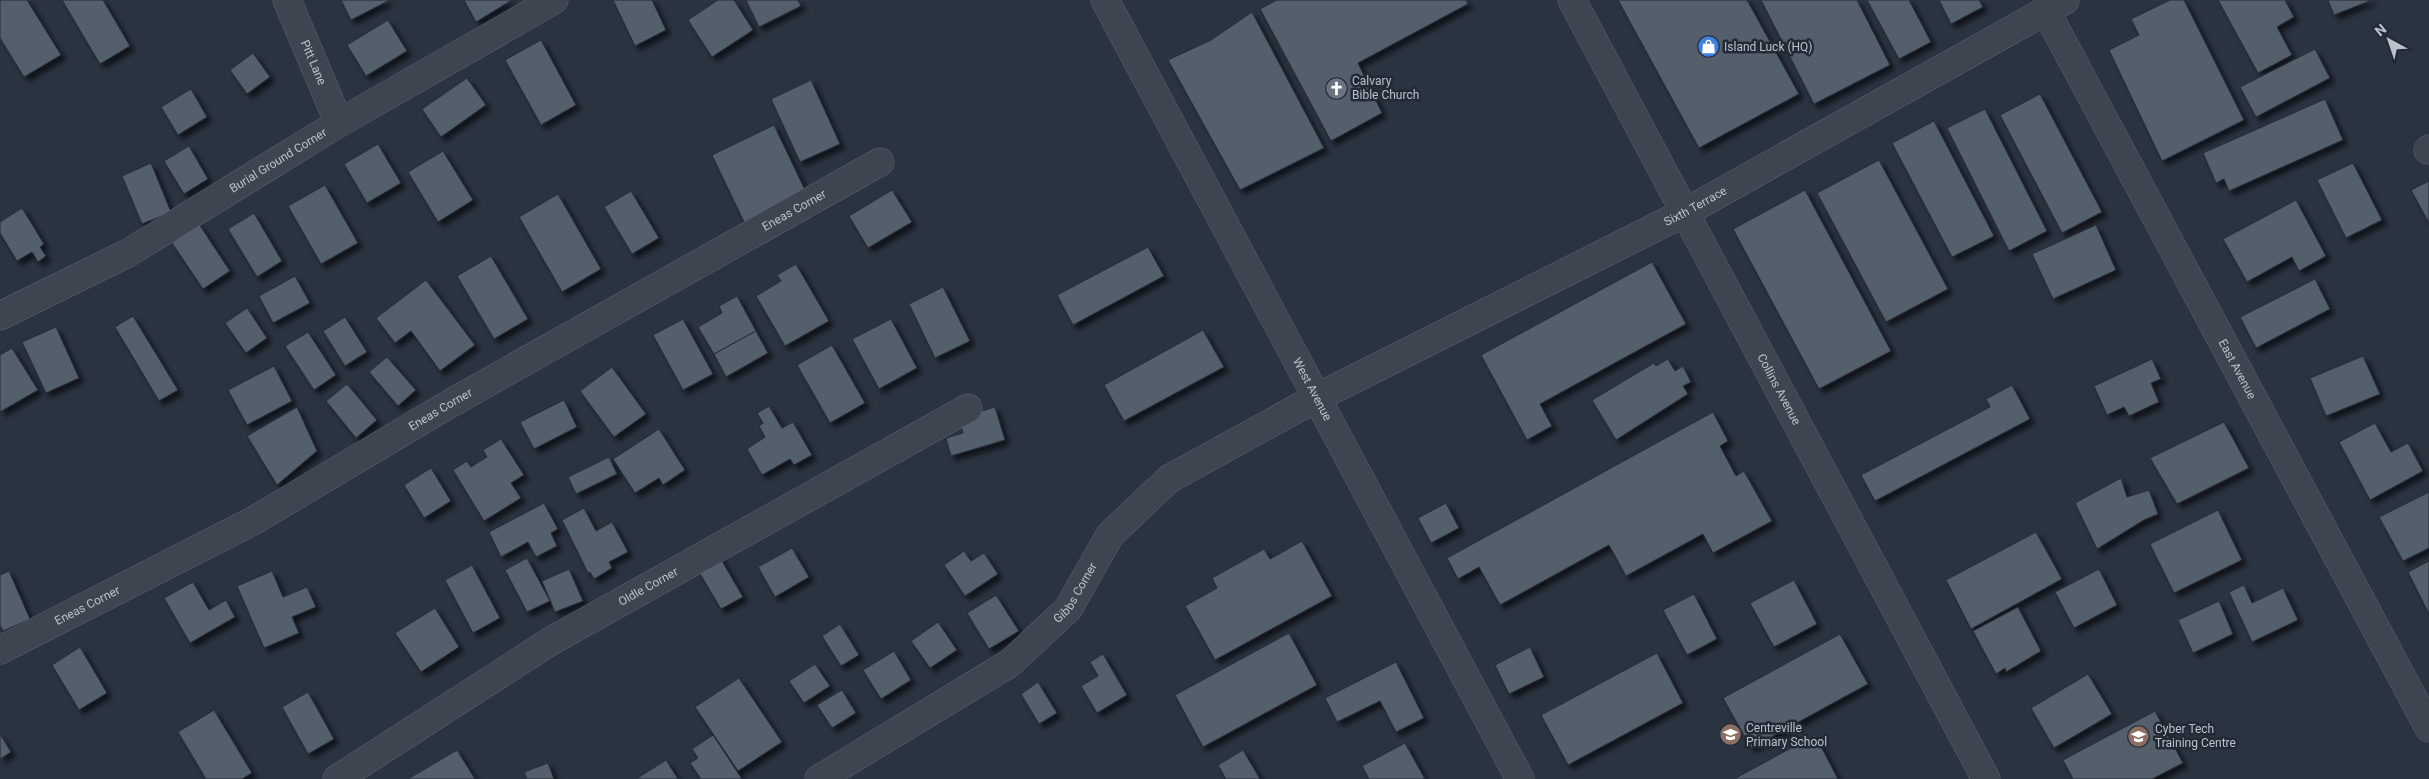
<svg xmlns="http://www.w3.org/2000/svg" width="2429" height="779" font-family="Roboto,sans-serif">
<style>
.building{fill:#535e6b;stroke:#242c38;filter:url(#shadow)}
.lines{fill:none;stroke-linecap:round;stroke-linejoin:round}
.minor-casing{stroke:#5c636e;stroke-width:29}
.tertiary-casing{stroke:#5c636e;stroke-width:29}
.minor{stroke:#3e4550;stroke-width:28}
.tertiary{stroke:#3e4550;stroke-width:28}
.labels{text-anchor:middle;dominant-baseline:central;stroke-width:5;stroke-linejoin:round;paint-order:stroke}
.poi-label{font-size:12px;fill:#bbc1ca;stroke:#222a36;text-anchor:start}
.street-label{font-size:12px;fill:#bbc1ca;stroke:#222a36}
</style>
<defs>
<filter id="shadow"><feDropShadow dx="4.5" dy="4.5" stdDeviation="2.5" flood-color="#0009"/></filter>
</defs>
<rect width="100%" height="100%" fill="#2a3340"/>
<g class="building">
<polygon points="0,0 27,0 61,55 24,77 0,38"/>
<polygon points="62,0 103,0 130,46 100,64"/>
<polygon points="341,0 390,0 351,20"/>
<polygon points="464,0 512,0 476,22"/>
<polygon points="613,0 652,0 666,30 635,46"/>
<polygon points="718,0 734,0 753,30 712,57 688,20"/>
<polygon points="746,0 798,0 801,6 759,27"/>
<polygon points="1277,0 1466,0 1468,4 1358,63 1382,113 1331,141 1260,9"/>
<polygon points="1618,0 1747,0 1799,94 1699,148"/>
<polygon points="1761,0 1857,0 1890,65 1814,104"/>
<polygon points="1867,0 1909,0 1931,42 1899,59"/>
<polygon points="1939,0 1979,0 1983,7 1951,24"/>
<polygon points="2170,0 2184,0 2244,120 2162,161 2109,50 2139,35 2131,19"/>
<polygon points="2218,0 2285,0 2294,17 2277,27 2292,55 2258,73"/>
<polygon points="2328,0 2372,0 2334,15"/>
<polygon points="1252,12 1324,148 1240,190 1168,60 1211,40"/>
<polygon points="388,20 407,51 366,76 347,45"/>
<polygon points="541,40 576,105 541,125 505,60"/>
<polygon points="2315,49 2330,78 2256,117 2240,87"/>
<polygon points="253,53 270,77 247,94 230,70"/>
<polygon points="467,78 486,105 441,137 422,109"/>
<polygon points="811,80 840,144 800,162 771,99"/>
<polygon points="191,89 207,117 178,135 161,107"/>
<polygon points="2040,94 2102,212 2062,233 2000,115"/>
<polygon points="2325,99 2343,140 2229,191 2224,179 2216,183 2203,153"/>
<polygon points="1985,109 2047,231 2009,251 1947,128"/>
<polygon points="1934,121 1994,236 1952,257 1892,143"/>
<polygon points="774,125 806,192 744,222 712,155"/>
<polygon points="378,144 401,183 367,203 344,164"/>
<polygon points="189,146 208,179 184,194 164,161"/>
<polygon points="443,151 473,200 438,222 408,172"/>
<polygon points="1879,160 1948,289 1886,322 1817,193"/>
<polygon points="151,163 171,212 142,224 122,176"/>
<polygon points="2353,163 2382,220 2346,238 2317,180"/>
<polygon points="2429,181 2429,223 2411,190"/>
<polygon points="325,185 358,243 321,264 288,206"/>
<polygon points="892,190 912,222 868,248 849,216"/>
<polygon points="1805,190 1891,351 1819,389 1733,229"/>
<polygon points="631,191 659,238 632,254 604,207"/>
<polygon points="558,194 601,269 562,292 519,217"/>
<polygon points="2296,200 2326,256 2299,271 2292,257 2247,282 2223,239"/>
<polygon points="22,208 44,244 40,247 46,256 38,262 32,252 17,261 0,233 0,222"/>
<polygon points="254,213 282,261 257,277 228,229"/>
<polygon points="199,224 230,271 203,289 172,243"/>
<polygon points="2096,225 2116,270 2053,299 2032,254"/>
<polygon points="1148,247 1164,276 1073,325 1057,295"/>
<polygon points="491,256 528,319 494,339 457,276"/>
<polygon points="1652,262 1686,324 1540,404 1552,426 1527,440 1481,355"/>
<polygon points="796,264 829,321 785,346 756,296 781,281 777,275"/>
<polygon points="295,276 310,303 273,323 259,296"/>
<polygon points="2315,279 2330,309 2256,348 2240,317"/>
<polygon points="426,280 475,345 440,371 411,331 395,343 376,318"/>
<polygon points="943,287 970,341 935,358 909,304"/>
<polygon points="737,296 756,331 714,354 698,327 722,313 719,306"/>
<polygon points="247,308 267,338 246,353 225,323"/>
<polygon points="133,316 178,390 159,401 115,327"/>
<polygon points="345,317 367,352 345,366 323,331"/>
<polygon points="683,319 713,374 683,390 653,335"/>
<polygon points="891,319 917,368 879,389 852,339"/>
<polygon points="56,327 79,378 46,393 22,342"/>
<polygon points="1203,330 1224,367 1124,421 1104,385"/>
<polygon points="756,331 768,353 726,377 714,354"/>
<polygon points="308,332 336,375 314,390 285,346"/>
<polygon points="832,345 865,403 830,423 797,365"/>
<polygon points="12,348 38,390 0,412 0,355"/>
<polygon points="2363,356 2380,394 2326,416 2310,378"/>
<polygon points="387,357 416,390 398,406 369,372"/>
<polygon points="1668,359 1675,371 1683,366 1691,382 1683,386 1688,394 1616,440 1592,400 1654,363 1656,366"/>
<polygon points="2152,359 2161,379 2151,383 2159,402 2129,416 2124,407 2107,415 2094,386"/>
<polygon points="274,366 292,401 247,425 228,390"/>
<polygon points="612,367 646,414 614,437 580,391"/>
<polygon points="347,384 377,420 356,438 326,401"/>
<polygon points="2012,385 2030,419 1875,501 1861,475 1990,407 1986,399"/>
<polygon points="564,400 577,427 534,449 520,422"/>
<polygon points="769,406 782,428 793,422 812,455 794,465 790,459 762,475 747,449 765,437 759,426 763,423 757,413"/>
<polygon points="297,407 317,451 277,485 247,436"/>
<polygon points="995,407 1005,440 951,456 946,438 963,433 959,418"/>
<polygon points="1713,412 1728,441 1720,446 1736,476 1744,471 1772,521 1713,553 1703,534 1626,576 1609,545 1500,605 1479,567 1458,579 1447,558"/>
<polygon points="2224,422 2249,468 2177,504 2150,458"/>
<polygon points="2375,423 2391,452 2408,443 2423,471 2370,500 2339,442"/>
<polygon points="659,429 685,470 663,485 659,478 635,493 613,459"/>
<polygon points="501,439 524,475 511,483 521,498 484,521 453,470 467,461 471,467 487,457 483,450"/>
<polygon points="609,457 617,474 576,494 568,477"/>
<polygon points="431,468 451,501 424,518 404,485"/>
<polygon points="2121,478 2127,497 2149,490 2158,514 2144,520 2097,549 2075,503"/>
<polygon points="2429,492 2429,548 2403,561 2379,517"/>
<polygon points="544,503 558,529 551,533 557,546 536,557 528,542 501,557 489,532"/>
<polygon points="1446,503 1459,528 1431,543 1418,518"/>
<polygon points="584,508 596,531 612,522 628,552 609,562 612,568 594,579 590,572 588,573 562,520"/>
<polygon points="2218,510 2242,560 2174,593 2150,544"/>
<polygon points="2036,532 2062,579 1971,629 1946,580"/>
<polygon points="1302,541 1332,596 1215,660 1185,606 1217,588 1212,578 1264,549 1270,559"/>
<polygon points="792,548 809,577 775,597 758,567"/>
<polygon points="964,551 971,561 984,553 998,574 965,596 944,565"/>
<polygon points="718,554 743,597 721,609 696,567"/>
<polygon points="527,558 550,601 527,612 505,570"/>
<polygon points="2429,561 2429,614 2408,572"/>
<polygon points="472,565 500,618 473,633 445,580"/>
<polygon points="569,569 583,601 555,612 542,581"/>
<polygon points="2099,569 2117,605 2074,628 2055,592"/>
<polygon points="9,571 30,619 3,631 0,625 0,575"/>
<polygon points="272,571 283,597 307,587 316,607 292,617 299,633 264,648 237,586"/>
<polygon points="1794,580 1817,624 1774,647 1750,603"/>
<polygon points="193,582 209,610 226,600 235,617 190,643 164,598"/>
<polygon points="2244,585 2252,603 2283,588 2298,620 2252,642 2229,592"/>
<polygon points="1694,594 1717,639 1687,655 1663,610"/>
<polygon points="996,595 1019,631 989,649 967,613"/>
<polygon points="2219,601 2233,634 2193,653 2178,620"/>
<polygon points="2018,607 2041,651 2006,672 2005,668 1996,674 1973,631"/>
<polygon points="435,608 459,647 421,672 395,633"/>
<polygon points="938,622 957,650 930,668 911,641"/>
<polygon points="840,624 859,655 841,666 822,636"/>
<polygon points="1289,633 1317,685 1203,747 1175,695"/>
<polygon points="1840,634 1868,684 1751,748 1723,698"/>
<polygon points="80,647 107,693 79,710 52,665"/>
<polygon points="1530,647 1544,677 1509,694 1495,665"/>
<polygon points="894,651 911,680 881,699 863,670"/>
<polygon points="1657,653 1683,703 1568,765 1541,715"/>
<polygon points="1103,654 1127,695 1097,713 1081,686 1098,676 1090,662"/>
<polygon points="1396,662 1424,718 1396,732 1380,701 1337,722 1325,698"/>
<polygon points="815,664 830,686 804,703 789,681"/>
<polygon points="2088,674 2112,714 2054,748 2031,708"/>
<polygon points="739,678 782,742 738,771 695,707"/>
<polygon points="1038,682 1057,713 1039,724 1021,694"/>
<polygon points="842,690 856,713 832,728 817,705"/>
<polygon points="308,692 334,739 308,754 282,707"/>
<polygon points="214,710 252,773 242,779 206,779 178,732"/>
<polygon points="2155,711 2183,763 2152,779 2073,779 2063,760"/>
<polygon points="0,734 11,752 0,759"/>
<polygon points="713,735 742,779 701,779 690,763 698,758 692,749"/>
<polygon points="1815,735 1838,779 1734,779"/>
<polygon points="1405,743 1425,779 1369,779 1362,766"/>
<polygon points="457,750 475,779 408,779"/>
<polygon points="1243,750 1260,779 1226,779 1218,765"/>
<polygon points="666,760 678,779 636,779"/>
<polygon points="548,763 554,779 527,779 524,772"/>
</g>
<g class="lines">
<defs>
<g id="minor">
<path id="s1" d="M287,0L339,123"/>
<path id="s2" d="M1105,0L1520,779"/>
<path id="s3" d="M2046,11L2429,728"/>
<polyline points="2428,150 2429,149"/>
<path id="s4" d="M0,316L128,253L339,123L554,0"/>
<path id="s5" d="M0,650L253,521L451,403L880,162"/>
<path id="s6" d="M337,779L551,641L968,408"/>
<path id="s7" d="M819,779L1010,663L1068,609L1110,535L1169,479L1318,397L1684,213L2065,0"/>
</g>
<g id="tertiary">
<path id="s8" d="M1572,0L1986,779"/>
</g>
</defs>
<use href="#minor" class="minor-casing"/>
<use href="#tertiary" class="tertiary-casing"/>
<use href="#minor" class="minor"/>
<use href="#tertiary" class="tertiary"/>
</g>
<defs>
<symbol id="shop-disc" viewBox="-11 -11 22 22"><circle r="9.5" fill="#3f7fe0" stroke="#222a36"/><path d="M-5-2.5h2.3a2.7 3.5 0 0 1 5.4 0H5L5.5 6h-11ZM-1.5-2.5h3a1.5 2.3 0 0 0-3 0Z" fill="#fff"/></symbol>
<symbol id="church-disc" viewBox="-11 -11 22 22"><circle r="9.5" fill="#6b7280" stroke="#222a36"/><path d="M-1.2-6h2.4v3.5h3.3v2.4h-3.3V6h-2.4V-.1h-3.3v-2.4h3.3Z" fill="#fff"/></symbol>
<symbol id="school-disc" viewBox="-11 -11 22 22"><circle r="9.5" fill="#8d6e63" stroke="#222a36"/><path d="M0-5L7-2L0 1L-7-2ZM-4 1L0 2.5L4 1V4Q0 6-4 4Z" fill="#fff"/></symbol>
</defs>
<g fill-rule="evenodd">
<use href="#shop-disc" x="1696" y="34" width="25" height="25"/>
<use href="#church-disc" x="1324" y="76" width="25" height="25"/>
<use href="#school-disc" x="1718" y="722" width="25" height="25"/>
<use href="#school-disc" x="2126" y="724" width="25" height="25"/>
</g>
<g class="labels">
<g class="poi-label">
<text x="1724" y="47">Island Luck (HQ)</text>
<text x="1352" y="81">Calvary<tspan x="1352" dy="14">Bible Church</tspan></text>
<text x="1746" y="728">Centreville<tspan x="1746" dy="14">Primary School</tspan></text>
<text x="2155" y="729">Cyber Tech<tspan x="2155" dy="14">Training Centre</tspan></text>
</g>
<g class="street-label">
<text stroke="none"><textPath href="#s1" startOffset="68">Pitt Lane</textPath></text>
<text stroke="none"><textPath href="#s4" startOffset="319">Burial Ground Corner</textPath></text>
<text stroke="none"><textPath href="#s7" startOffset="1062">Sixth Terrace</textPath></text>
<text stroke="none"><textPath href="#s5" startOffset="908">Eneas Corner</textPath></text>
<text stroke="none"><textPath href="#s3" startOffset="406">East Avenue</textPath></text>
<text stroke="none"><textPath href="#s2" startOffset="441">West Avenue</textPath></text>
<text stroke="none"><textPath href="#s8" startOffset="441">Collins Avenue</textPath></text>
<text stroke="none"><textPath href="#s5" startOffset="502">Eneas Corner</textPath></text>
<text stroke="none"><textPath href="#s6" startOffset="366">Oldle Corner</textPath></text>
<text stroke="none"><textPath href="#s7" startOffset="320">Gibbs Corner</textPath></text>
<text stroke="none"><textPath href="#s5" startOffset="98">Eneas Corner</textPath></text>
</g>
</g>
<g transform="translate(2389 40) rotate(320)" stroke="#222a36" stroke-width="4" paint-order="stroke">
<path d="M0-4L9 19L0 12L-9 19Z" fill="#bbc1ca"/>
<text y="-8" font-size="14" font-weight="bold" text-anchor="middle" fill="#bbc1ca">N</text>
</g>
</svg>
